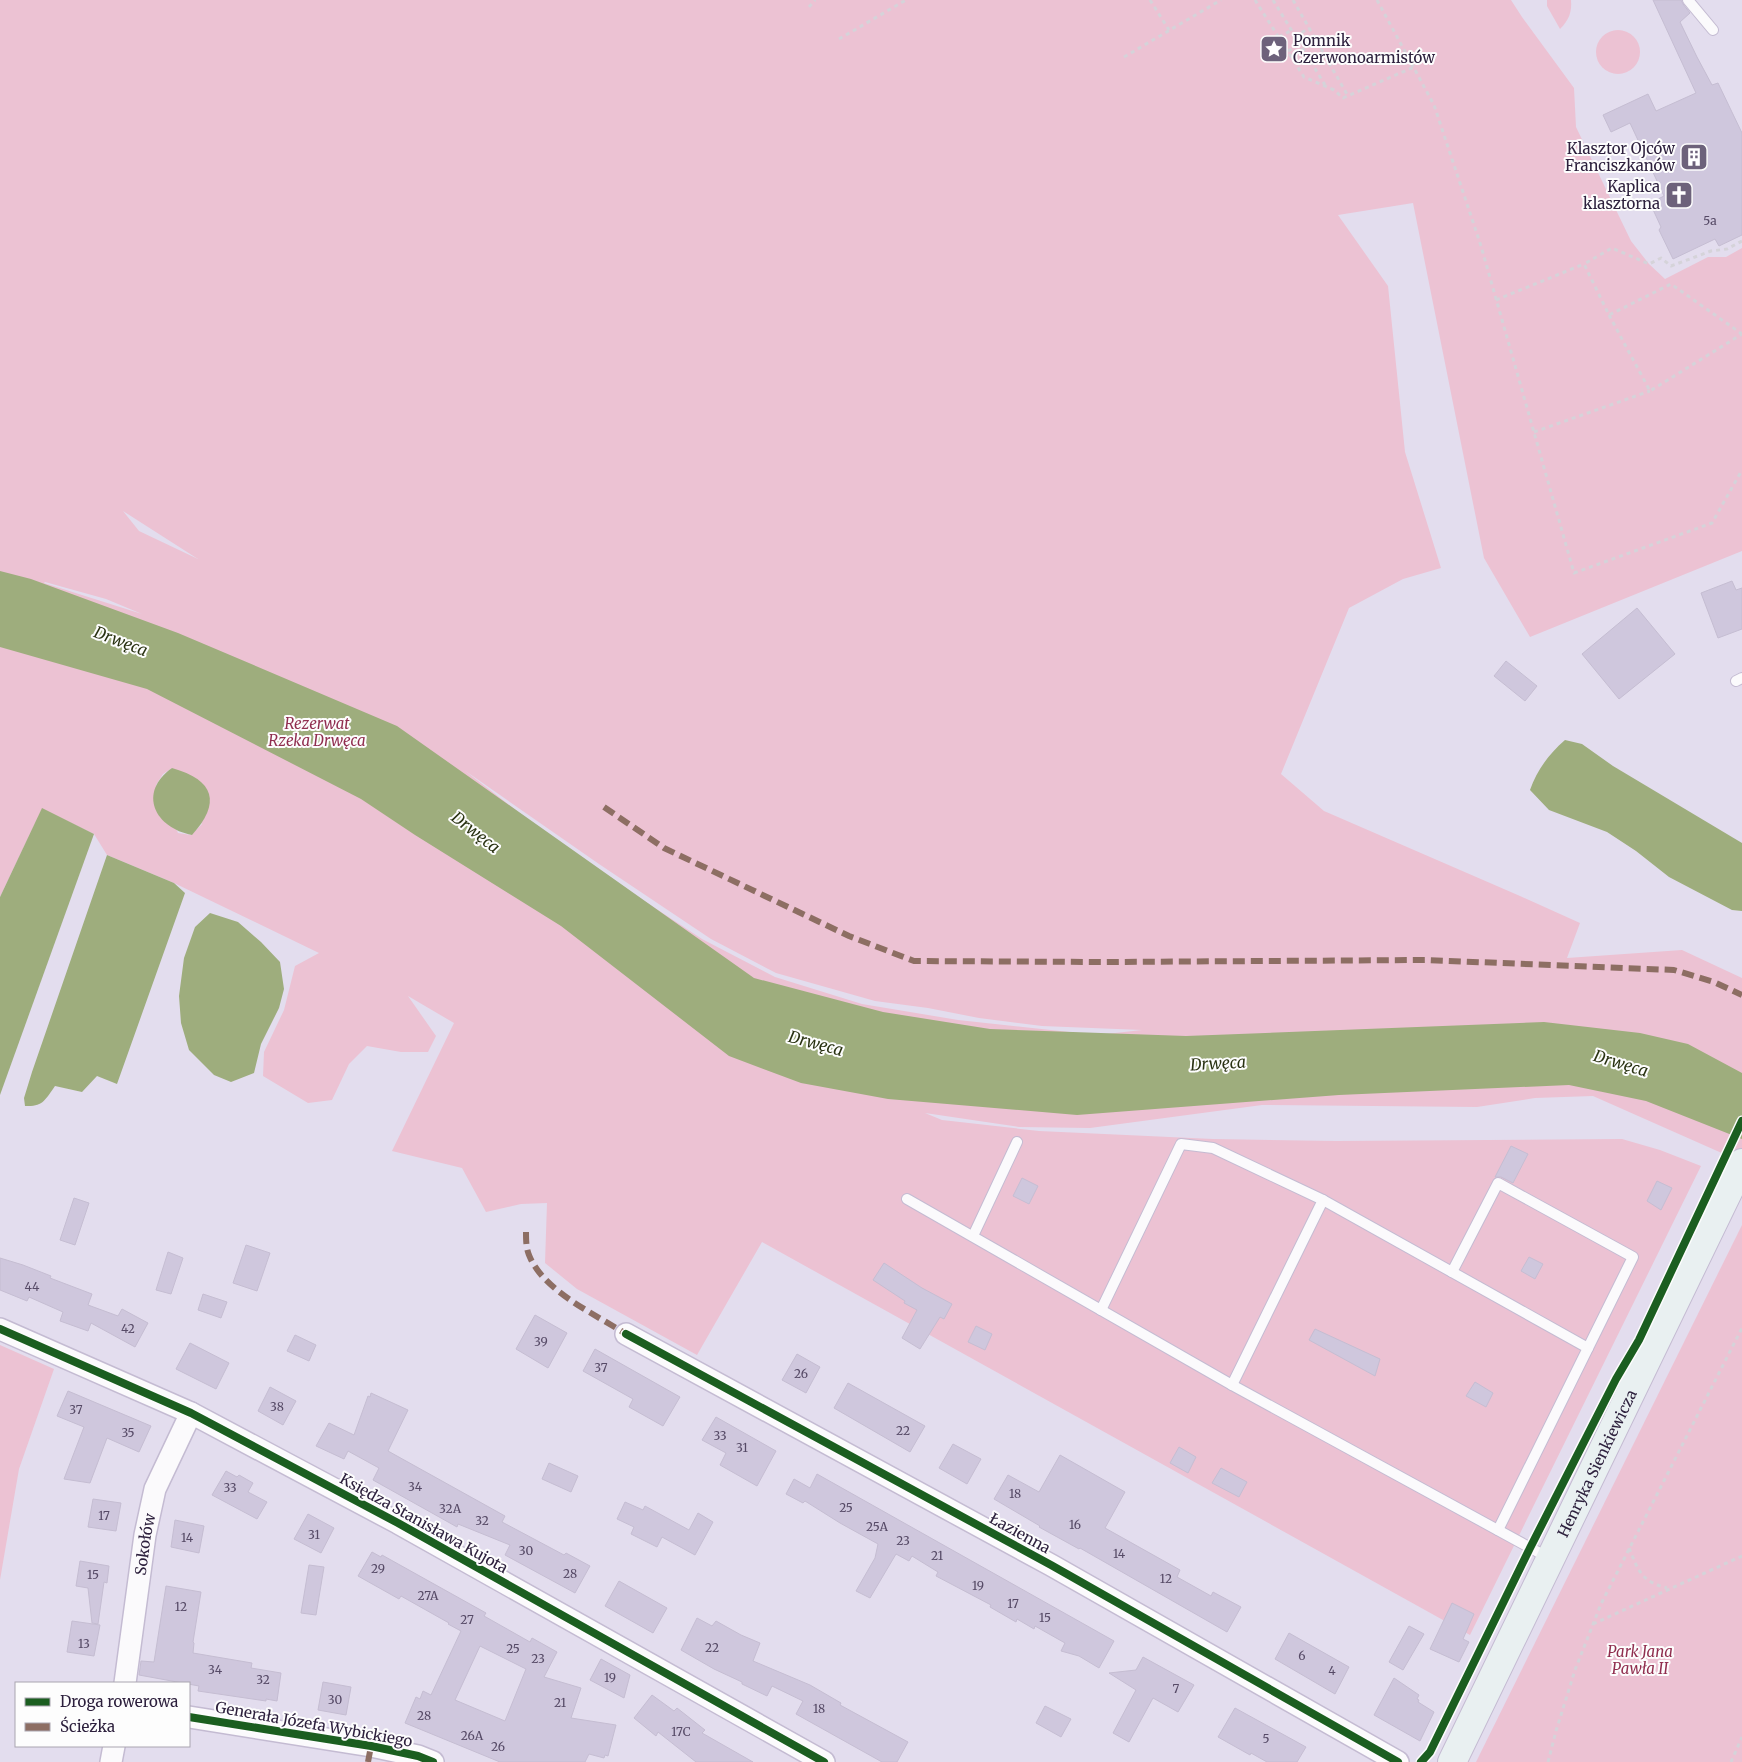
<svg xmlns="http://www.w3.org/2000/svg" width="1742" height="1762" font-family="Merriweather,serif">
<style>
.green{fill:#ecc2d3;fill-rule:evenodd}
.water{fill:#9ead7d}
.building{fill:#cfc7dd;stroke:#c5bdd2;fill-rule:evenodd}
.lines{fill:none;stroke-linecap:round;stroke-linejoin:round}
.lane-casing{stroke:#c4bbd2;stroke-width:12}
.street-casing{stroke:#c4bbd2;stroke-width:24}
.secondary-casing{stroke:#c4bbd2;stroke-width:30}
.path{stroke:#d5d3d9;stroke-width:3;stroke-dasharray:4 4;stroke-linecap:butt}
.lane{stroke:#fbfafc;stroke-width:10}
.street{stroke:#fbfafc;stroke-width:21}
.secondary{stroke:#e9f0f1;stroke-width:28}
.quiet{stroke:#8d6e63;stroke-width:6;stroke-dasharray:12 6;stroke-linecap:butt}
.cycleway-casing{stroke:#fdfdfd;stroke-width:11}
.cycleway{stroke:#1b5e20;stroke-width:8}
.labels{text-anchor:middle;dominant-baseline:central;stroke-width:4;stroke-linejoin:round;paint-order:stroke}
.number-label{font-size:12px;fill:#564a66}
.poi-label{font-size:15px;fill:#2d203d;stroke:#fdfdfd;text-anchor:end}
.park-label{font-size:15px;font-style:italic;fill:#902e4f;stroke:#fdfdfd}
.street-label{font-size:15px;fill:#2d203d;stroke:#fdfdfd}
.water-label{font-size:16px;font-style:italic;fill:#293212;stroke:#fdfdfd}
</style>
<rect width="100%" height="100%" fill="#e3ddee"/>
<g class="green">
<path d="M0,0H1511L1522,17L1574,88L1576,127L1631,241L1649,264L1665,279L1708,257H1726L1742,248V551L1530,637L1484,558L1413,203L1338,215L1388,286L1405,452L1441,568L1403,579L1349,608L1281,774L1324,811L1520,896L1580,923L1567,958L1682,950L1742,978V1162L1593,1096L1535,1098L1477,1107L1262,1105L1090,1128L1019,1127L925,1113L942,1120L1039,1131L1213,1139L1336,1141L1622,1139L1660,1150L1701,1166L1470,1635L762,1242L697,1355L577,1289L545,1263L547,1203L521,1204L486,1212L462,1168L392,1151L454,1023L408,996L436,1036L428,1052H401L367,1046L349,1064L332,1100L308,1103L263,1076L264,1052L284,1010L295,966L319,953L174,883L107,855L94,834L42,809L0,897ZM123,511L198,559L139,531ZM45,582L106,599L142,614L44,583ZM172,768L202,824L191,835L178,833L156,785L163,774ZM464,770L599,864L711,939L776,973L875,1001L928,1008L979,1018L1042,1026L1142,1030L1097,1035L958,1020L862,1004L775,977L702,939L570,852Z"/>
<path d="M1547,0H1571C1572,12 1569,20 1560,29L1547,6Z"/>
<circle cx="1618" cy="52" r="22"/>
<polygon points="1742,1225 1742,1762 1476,1762 1741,1227"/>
<polygon points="0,1345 54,1369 19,1469 0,1580"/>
</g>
<g class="water">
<polygon points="0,571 31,579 178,633 397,726 754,978 883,1012 990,1029 1186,1036 1544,1022 1640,1033 1688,1044 1742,1073 1742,1139 1646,1101 1569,1085 1339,1095 1077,1115 888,1099 801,1083 729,1056 561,926 415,835 361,799 147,689 0,647"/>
<path d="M1565,740L1582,744L1613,766L1742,843V911L1732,910L1669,877L1636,851L1607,832L1549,810L1530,790C1537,770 1549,754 1565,740Z"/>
<path d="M172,768C215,780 221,803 192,835C155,828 137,793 172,768Z"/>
<polygon points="42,808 94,834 0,1095 0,897"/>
<path d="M107,855L174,883L185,893L117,1084L97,1076L82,1092L55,1086C45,1100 43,1107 25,1106L24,1098L32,1072Z"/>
<polygon points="210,913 238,922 261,942 280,962 284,989 279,1008 261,1044 254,1073 231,1082 214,1075 189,1050 181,1023 179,996 184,958 195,927"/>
</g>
<g class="building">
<polygon points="1653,0 1681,0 1683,4 1690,13 1680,22 1697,57 1712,85 1718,83 1742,133 1742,235 1719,246 1715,239 1673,259 1659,230 1661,227 1650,203 1664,196 1630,123 1611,132 1603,115 1648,94 1656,111 1696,93"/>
<polygon points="1732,581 1736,590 1742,588 1742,629 1718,638 1701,593"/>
<polygon points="1637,608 1675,654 1619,699 1582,654"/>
<polygon points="1506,661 1537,686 1525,701 1494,676"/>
<polygon points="1511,1146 1528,1154 1513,1183 1501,1177 1495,1177"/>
<polygon points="1022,1178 1038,1186 1029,1204 1013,1196"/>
<polygon points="1657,1181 1672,1188 1661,1210 1647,1201"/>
<polygon points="74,1198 89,1203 75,1245 60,1240"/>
<polygon points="246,1245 270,1253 257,1291 233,1283"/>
<polygon points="168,1252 183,1258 171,1294 156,1290"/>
<polygon points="1529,1257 1543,1264 1535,1279 1521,1271"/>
<polygon points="0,1258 23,1265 51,1276 50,1278 92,1294 88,1305 118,1316 122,1309 148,1323 135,1347 91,1323 88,1331 60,1321 63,1312 29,1297 27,1301 0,1290"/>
<polygon points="884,1263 922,1288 952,1304 944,1319 940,1317 920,1349 902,1338 917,1310 904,1303 905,1301 873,1280"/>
<polygon points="203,1294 227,1302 221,1318 198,1310"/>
<polygon points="535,1315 567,1333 548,1368 516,1349"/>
<polygon points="976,1326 992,1334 985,1350 968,1342"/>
<polygon points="1315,1329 1380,1359 1375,1376 1309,1340"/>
<polygon points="295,1335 316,1345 309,1361 287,1351"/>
<polygon points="190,1343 229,1363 216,1389 176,1369"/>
<polygon points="595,1349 680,1397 663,1426 629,1407 633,1399 583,1371"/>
<polygon points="797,1354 820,1367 806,1393 782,1380"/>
<polygon points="1475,1382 1493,1393 1486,1407 1466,1396"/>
<polygon points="848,1383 925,1426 910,1452 834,1408"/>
<polygon points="270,1387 296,1401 283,1425 258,1411"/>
<polygon points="68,1391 151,1426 139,1452 107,1438 90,1483 64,1479 84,1427 57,1416"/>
<polygon points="371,1393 408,1410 388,1451 505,1516 502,1522 564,1555 566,1553 590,1566 575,1593 505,1555 510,1545 458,1524 457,1527 373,1480 379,1468 348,1451 344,1459 316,1446 329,1423 354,1435 368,1396 370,1397"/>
<polygon points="716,1417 776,1451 757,1486 720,1465 726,1453 702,1440"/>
<polygon points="953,1444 981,1459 967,1484 939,1468"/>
<polygon points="1179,1447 1196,1457 1188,1473 1170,1463"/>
<polygon points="1060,1455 1125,1492 1105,1528 1180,1570 1177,1577 1211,1596 1213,1592 1241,1607 1227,1632 1080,1548 1079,1549 1039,1527 1040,1526 994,1499 1008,1475 1039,1492"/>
<polygon points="549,1463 578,1476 571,1492 542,1479"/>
<polygon points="1221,1468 1247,1482 1239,1497 1212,1483"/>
<polygon points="226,1471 237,1477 239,1475 253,1483 248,1492 267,1502 257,1519 212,1495"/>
<polygon points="817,1474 1114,1641 1099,1668 1079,1656 1061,1651 1065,1643 1035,1626 1034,1629 1017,1619 1016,1622 990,1607 991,1605 936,1576 938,1572 912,1556 909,1561 896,1554 870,1598 856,1591 875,1558 878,1544 840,1523 805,1501 803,1503 786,1494 794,1479 810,1488"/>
<polygon points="93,1499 121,1503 116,1531 88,1527"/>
<polygon points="625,1502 643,1510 645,1506 689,1530 698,1513 713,1522 695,1555 662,1537 657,1547 631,1534 634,1527 617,1519"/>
<polygon points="308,1514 334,1528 321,1553 294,1539"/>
<polygon points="175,1520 204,1526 199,1553 171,1547"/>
<path d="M372,1552L381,1557L382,1555L486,1613L484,1616L530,1642L532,1638L557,1652L544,1677L581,1688L571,1718L616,1725L608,1756L605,1755L604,1758L589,1754L585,1762H500L405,1723L416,1697L420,1699L423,1691L431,1695L461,1631L448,1624L449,1623L401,1596L399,1599L358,1576ZM480,1646L526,1669L505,1721L455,1700Z"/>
<polygon points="80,1561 109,1566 107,1583 104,1582 98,1624 92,1623 88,1588 76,1586"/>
<polygon points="309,1565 324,1567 316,1615 301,1613"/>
<polygon points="619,1581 667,1608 653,1633 605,1606"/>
<polygon points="166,1586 201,1592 193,1642 194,1643 193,1653 252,1663 251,1668 281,1673 277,1701 266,1699 266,1701 198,1691 199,1686 139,1675 141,1661 154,1662"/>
<polygon points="1452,1603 1474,1614 1463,1639 1469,1642 1459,1662 1430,1649"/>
<polygon points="697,1618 712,1626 716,1621 741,1635 760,1643 753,1661 810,1685 841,1703 840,1705 908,1742 897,1762 882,1762 796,1714 803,1701 772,1686 767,1696 742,1684 742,1682 714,1669 681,1650"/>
<polygon points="72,1621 100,1625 94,1656 67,1652"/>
<polygon points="1409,1626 1424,1634 1403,1670 1389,1662"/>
<polygon points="1289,1633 1349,1667 1335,1694 1275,1659"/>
<polygon points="1143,1657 1194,1685 1178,1712 1153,1698 1129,1742 1113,1733 1136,1690 1109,1673 1136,1670"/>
<polygon points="601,1659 630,1675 624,1698 590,1680"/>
<polygon points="1394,1678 1419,1695 1417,1699 1419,1700 1418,1702 1434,1712 1420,1741 1374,1715"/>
<polygon points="323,1682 351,1687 346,1715 318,1710"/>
<polygon points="652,1695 674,1711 677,1708 705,1730 702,1733 753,1762 696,1762 658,1732 656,1736 634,1718"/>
<polygon points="1045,1706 1071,1719 1061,1737 1036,1723"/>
<polygon points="1235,1708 1306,1747 1297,1762 1267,1762 1251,1753 1250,1755 1218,1737"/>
</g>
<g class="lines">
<defs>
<g id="lane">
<polyline points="1688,0 1713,30"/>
<polyline points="1736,681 1742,678"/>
<polyline points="907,1199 1232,1385 1549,1558"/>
<polyline points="973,1236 1017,1142"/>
<polyline points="1452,1272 1498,1183 1633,1257 1588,1348"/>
<polyline points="1101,1310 1181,1144 1213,1148 1323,1200 1588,1348 1498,1530"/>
<polyline points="1232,1385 1323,1200"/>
</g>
<g id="street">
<polyline points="0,1329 191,1413 398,1523 824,1762"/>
<polyline points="626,1334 1051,1565 1398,1762"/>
<path id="s1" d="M125,1683L145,1535L155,1489L191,1413"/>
<polyline points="189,1717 371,1746 418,1756 433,1762"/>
<polyline points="111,1762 114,1746"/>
</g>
<g id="secondary">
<path id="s2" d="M1452,1762L1742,1163"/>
</g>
</defs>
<use href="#lane" class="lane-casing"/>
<use href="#street" class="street-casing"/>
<use href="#secondary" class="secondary-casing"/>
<g class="path">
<polyline points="1150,0 1169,30"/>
<polyline points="1255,0 1304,77 1334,90 1343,98 1414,67"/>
<polyline points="1273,0 1325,85"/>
<polyline points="1293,0 1348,96"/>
<polyline points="1377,0 1434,105 1481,246 1574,573 1712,523 1742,470"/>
<polyline points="809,7 815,0"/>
<polyline points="1279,37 1292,30"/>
<polyline points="1295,37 1309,28"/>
<polyline points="839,39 906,0"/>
<polyline points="1288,51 1300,44"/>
<polyline points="1124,57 1221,0"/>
<polyline points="1742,241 1727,249 1711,251 1671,266 1661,258 1649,264 1612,248 1584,264 1609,315 1671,284 1742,334"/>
<polyline points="1496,300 1584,264"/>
<polyline points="1609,315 1650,391 1742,334"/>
<polyline points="1534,432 1650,391"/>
<path d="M1629,1548C1639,1572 1641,1581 1667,1588"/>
<polyline points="1593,1624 1742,1556"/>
<polyline points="1548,1762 1556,1731 1575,1670 1601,1604 1742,1328"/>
<polyline points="1731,1762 1742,1737"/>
</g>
<use href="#lane" class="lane"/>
<use href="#street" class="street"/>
<use href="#secondary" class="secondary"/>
<g class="quiet">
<polyline points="604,807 664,848 849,936 914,961 1105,962 1426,960 1674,970 1714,982 1742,995"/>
<path d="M526,1232C526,1239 526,1248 529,1255C543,1291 595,1314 626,1334"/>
<polyline points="368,1762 371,1746"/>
</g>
<defs>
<g id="cycleway">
<polyline points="0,1329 191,1413 398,1523 824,1762"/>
<polyline points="626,1334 1051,1565 1398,1762"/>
<polyline points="189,1717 371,1746 418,1756 433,1762"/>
<polyline points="1421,1762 1430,1752 1530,1548 1616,1379 1639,1340 1742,1121"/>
</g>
</defs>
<use href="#cycleway" class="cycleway-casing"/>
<use href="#cycleway" class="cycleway"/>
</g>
<defs>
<symbol id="sight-square" viewBox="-11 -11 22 22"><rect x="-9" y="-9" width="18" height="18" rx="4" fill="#6d627b" stroke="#fdfdfd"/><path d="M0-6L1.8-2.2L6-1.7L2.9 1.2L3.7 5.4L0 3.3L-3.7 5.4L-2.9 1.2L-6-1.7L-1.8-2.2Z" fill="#fff"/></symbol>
<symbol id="building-square" viewBox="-11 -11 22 22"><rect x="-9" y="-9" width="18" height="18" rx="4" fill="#6d627b" stroke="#fdfdfd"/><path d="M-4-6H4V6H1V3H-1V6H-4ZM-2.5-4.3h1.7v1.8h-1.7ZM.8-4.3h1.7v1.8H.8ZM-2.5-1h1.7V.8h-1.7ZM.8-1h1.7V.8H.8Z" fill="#fff"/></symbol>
<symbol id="church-square" viewBox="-11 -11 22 22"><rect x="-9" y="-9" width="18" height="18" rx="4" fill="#6d627b" stroke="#fdfdfd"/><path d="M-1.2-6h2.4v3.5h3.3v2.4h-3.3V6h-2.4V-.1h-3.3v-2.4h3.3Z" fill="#fff"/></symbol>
</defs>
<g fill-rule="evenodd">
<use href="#sight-square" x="1258" y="33" width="32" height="32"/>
<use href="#building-square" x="1678" y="141" width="32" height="32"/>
<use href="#church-square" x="1663" y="179" width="32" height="32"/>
</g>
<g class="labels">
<g class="number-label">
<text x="1710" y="220">5a</text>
<text x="32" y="1286">44</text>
<text x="128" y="1328">42</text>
<text x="541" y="1341">39</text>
<text x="601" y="1367">37</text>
<text x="801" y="1373">26</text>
<text x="277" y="1406">38</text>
<text x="76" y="1409">37</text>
<text x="903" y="1430">22</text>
<text x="128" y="1432">35</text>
<text x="720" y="1435">33</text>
<text x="742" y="1447">31</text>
<text x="415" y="1486">34</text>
<text x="230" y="1487">33</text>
<text x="1015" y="1493">18</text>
<text x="846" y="1507">25</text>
<text x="450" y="1508">32A</text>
<text x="104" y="1515">17</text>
<text x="482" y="1520">32</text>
<text x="1075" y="1524">16</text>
<text x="877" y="1526">25A</text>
<text x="314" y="1534">31</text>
<text x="187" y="1537">14</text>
<text x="903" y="1540">23</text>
<text x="526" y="1550">30</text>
<text x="1119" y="1553">14</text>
<text x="937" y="1555">21</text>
<text x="378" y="1568">29</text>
<text x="570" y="1573">28</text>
<text x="93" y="1574">15</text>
<text x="1166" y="1578">12</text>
<text x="978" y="1585">19</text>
<text x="428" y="1595">27A</text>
<text x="1013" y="1603">17</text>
<text x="181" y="1606">12</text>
<text x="1045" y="1617">15</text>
<text x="467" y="1619">27</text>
<text x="84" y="1643">13</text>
<text x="712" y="1647">22</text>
<text x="513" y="1648">25</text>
<text x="1302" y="1655">6</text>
<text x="538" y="1658">23</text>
<text x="215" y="1669">34</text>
<text x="1332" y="1670">4</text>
<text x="610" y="1677">19</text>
<text x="263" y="1679">32</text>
<text x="1176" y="1688">7</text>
<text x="335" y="1699">30</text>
<text x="560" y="1702">21</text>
<text x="819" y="1708">18</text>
<text x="424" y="1715">28</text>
<text x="681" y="1731">17C</text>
<text x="472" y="1735">26A</text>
<text x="1266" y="1738">5</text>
<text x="498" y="1746">26</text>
</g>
<g class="poi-label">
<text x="1293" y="40" text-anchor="start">Pomnik<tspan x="1293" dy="17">Czerwonoarmistów</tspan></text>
<text x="1675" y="148">Klasztor Ojców<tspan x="1675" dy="17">Franciszkanów</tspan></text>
<text x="1660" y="186">Kaplica<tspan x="1660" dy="17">klasztorna</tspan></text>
</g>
<g class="park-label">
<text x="317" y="723">Rezerwat<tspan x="317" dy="17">Rzeka Drwęca</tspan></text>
<text x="1640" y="1651">Park Jana<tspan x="1640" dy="17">Pawła II</tspan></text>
</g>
<g class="street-label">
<text stroke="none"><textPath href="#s2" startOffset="332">Henryka Sienkiewicza</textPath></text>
<text transform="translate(424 1523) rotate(29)">Księdza Stanisława Kujota</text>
<text transform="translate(1020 1533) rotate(29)">Łazienna</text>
<text stroke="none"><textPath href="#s1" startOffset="140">Sokołów</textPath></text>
<text transform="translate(314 1724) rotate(10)">Generała Józefa Wybickiego</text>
</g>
<g class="water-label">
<text transform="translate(121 641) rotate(21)">Drwęca</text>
<text transform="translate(476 832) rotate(38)">Drwęca</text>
<text transform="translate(816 1043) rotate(15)">Drwęca</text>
<text transform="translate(1218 1063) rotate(-3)">Drwęca</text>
<text transform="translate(1621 1063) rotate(17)">Drwęca</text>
</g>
</g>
<rect x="15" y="1682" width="175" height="65" fill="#fdfdfd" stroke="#aaa5b0"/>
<rect x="25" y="1698" width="25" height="8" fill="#1b5e20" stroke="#aaa5b0"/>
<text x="60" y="1707" font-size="15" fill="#2d203d">Droga rowerowa</text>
<rect x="25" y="1723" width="25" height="8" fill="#8d6e63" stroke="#aaa5b0"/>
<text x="60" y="1732" font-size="15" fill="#2d203d">Ścieżka</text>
</svg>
